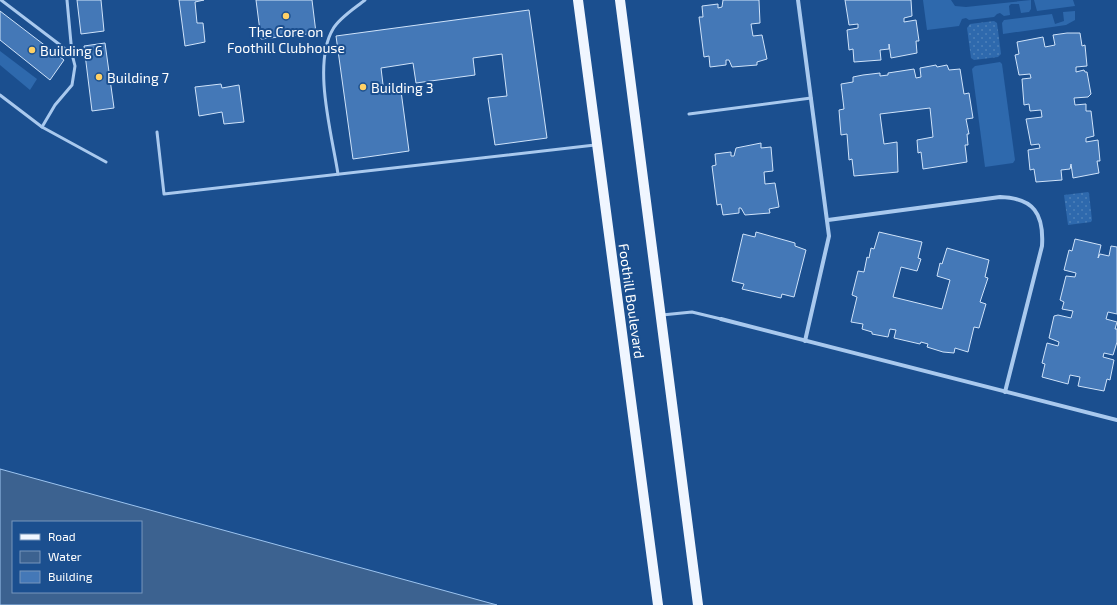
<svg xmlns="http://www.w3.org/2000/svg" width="1117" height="605" font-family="'Exo 2',sans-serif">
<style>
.grass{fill:#2e69ad}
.park{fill:url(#park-dots)}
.water{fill:#3c6290;stroke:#9cc4f0;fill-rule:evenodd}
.building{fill:#4478b7;stroke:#cfe3fa}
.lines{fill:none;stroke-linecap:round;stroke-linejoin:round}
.service{stroke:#a9c9ee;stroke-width:3}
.minor{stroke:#a9c9ee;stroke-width:4}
.primary{stroke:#f0f6ff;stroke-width:10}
.poi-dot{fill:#ffd166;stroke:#1b4f8f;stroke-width:1.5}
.labels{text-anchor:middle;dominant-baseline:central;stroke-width:4;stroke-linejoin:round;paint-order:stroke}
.poi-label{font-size:14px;fill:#fff;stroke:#1b4f8f;text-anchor:start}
.street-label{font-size:14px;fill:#fff;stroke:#1b4f8f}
</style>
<defs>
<pattern id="park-dots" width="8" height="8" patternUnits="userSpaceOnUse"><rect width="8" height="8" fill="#2e69ad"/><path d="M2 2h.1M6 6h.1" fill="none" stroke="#4d80b9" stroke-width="1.8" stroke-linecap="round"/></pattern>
</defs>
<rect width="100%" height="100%" fill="#1b4f8f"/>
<g class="grass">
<polygon points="923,0 951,0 955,6 966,7 1031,0 1031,9 1029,12 1021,13 1019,4 1011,4 1009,6 1010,15 1004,16 1000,13 997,14 994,17 969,20 966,18 962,19 959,26 927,30"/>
<polygon points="1034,0 1073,0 1075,6 1037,11"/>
<polygon points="1075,11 1075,20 1066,25 1003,34 1002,23 1004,20 1052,14 1055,24 1064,21 1063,12"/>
<polygon points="0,51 37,79 30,90 0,65"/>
<polygon points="1000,62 1002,64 1015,160 1013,163 985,167 972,69 975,66"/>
</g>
<g class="park">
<polygon points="994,21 997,23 1001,54 998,57 974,60 971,58 967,28 970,24"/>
<polygon points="1088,192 1089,193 1092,220 1091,222 1068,225 1064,195"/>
</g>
<path class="water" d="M0,469L497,605H0ZM13,522H141V592H13Z"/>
<g class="building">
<polygon points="77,0 101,0 104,31 81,34"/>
<polygon points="179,0 204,0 195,2 197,23 203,23 205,42 185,46"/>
<polygon points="256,0 312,0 316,33 261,39"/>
<polygon points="723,0 759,0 760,23 751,24 753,36 762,35 767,59 757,62 757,65 732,67 729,60 726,60 726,65 710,67 709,56 704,57 699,17 703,17 702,6 718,4 718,8 722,7"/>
<polygon points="845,0 911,0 912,16 904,18 904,22 916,20 919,41 916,41 917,53 891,58 889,44 889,49 880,50 881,60 854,62 853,49 849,50 847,30 858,28 858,24 849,25"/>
<polygon points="529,10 547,138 495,145 488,98 507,96 502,54 473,58 475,75 416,83 413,63 381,68 384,93 401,91 409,151 353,159 336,36"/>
<polygon points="0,11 64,60 50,80 0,40"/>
<polygon points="1067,33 1080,33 1082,46 1085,45 1087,66 1076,67 1076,72 1084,70 1085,72 1087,72 1091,94 1088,97 1074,98 1075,105 1086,104 1086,111 1091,111 1094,136 1086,138 1086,142 1098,140 1100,161 1097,161 1099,173 1073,178 1071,164 1070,169 1061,170 1062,180 1036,182 1034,169 1030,170 1028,150 1040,148 1039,144 1031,145 1026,119 1042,117 1041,110 1030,111 1029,104 1024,105 1022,79 1031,78 1030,74 1019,75 1015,55 1019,54 1017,42 1043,37 1045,47 1055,45 1053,35"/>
<polygon points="105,43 114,108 92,111 84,46"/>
<polygon points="936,65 937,67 947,65 949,70 960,69 964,94 969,93 973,118 966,119 969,134 967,134 968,145 965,145 967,162 923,169 921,152 918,153 917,140 933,137 930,108 880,114 884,144 897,142 898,172 854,176 852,159 849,160 847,134 841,135 839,110 844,109 841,84 853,82 853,77 863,75 880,73 880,76 888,75 888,73 914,69 916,78 921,77 920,68"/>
<polygon points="221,84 222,88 239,85 244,122 224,124 222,112 199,116 195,87"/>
<polygon points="761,143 761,148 771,147 773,171 764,172 765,184 775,183 779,207 769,209 770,213 745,215 741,208 739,208 739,213 723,215 721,204 717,205 712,166 716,165 715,154 731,152 731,156 734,156 736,148"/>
<polygon points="756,232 795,243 795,246 806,250 794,297 782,294 781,298 742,289 744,284 732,281 743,234 755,237"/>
<polygon points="879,232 922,242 918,258 921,259 917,271 901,267 893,297 942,309 950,280 937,276 940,263 942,264 947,248 989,260 985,277 988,278 980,302 986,304 979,328 974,327 968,352 955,348 954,353 943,352 927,347 928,344 921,342 920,344 894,338 896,330 890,329 888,337 872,334 872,332 862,329 863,324 851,322 857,297 852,295 858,271 864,272 867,257 869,258 871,248 874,249"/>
<polygon points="1075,239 1101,245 1098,258 1100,254 1109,256 1111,246 1117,247 1117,314 1108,312 1106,319 1117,322 1115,329 1117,329 1117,342 1113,355 1104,353 1103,357 1114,360 1110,380 1107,379 1104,391 1078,386 1080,377 1070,375 1068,384 1042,377 1045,364 1042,363 1047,343 1058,346 1059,342 1049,338 1054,316 1058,315 1071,318 1073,311 1062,309 1064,302 1060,300 1066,276 1075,277 1076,273 1064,270 1069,250 1072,251"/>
</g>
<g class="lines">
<g class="service">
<polyline points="1,0 72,54 75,66 72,85 55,105 42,127"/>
<polyline points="67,0 72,54"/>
<polyline points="0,95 42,127 106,162"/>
<polyline points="689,114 811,98"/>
<polyline points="157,132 164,194 595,145"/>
<path d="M338,174C332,135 312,64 333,29C339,18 355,8 365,0"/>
<polyline points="662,315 692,312 721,319"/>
</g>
<g class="minor">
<polyline points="798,0 829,236 805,341"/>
<path d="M828,220L1000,197C1034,198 1044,214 1042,246L1005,392"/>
<polyline points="721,319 1117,420"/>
</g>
<g class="primary">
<polyline points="578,0 658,605"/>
<polyline points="620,0 698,605"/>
</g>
</g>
<g class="poi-dot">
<circle cx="286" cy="16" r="4"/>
<circle cx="32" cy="50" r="4"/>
<circle cx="99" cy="77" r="4"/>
<circle cx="363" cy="87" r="4"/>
</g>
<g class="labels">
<g class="poi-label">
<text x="286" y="31" text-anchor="middle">The Core on<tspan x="286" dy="16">Foothill Clubhouse</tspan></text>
<text x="40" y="50">Building 6</text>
<text x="107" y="77">Building 7</text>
<text x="371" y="87">Building 3</text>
</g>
<g class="street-label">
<text transform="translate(632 301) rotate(82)">Foothill Boulevard</text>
</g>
</g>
<rect x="12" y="521" width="130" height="72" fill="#1b4f8f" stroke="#7695bc"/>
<rect x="20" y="534" width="20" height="6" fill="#f0f6ff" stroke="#7695bc"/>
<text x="48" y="541" font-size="12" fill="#ffffff">Road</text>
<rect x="20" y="551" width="20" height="12" fill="#3c6290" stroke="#7695bc"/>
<text x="48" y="561" font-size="12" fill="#ffffff">Water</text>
<rect x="20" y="571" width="20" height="12" fill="#4478b7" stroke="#7695bc"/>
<text x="48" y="581" font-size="12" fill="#ffffff">Building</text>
</svg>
